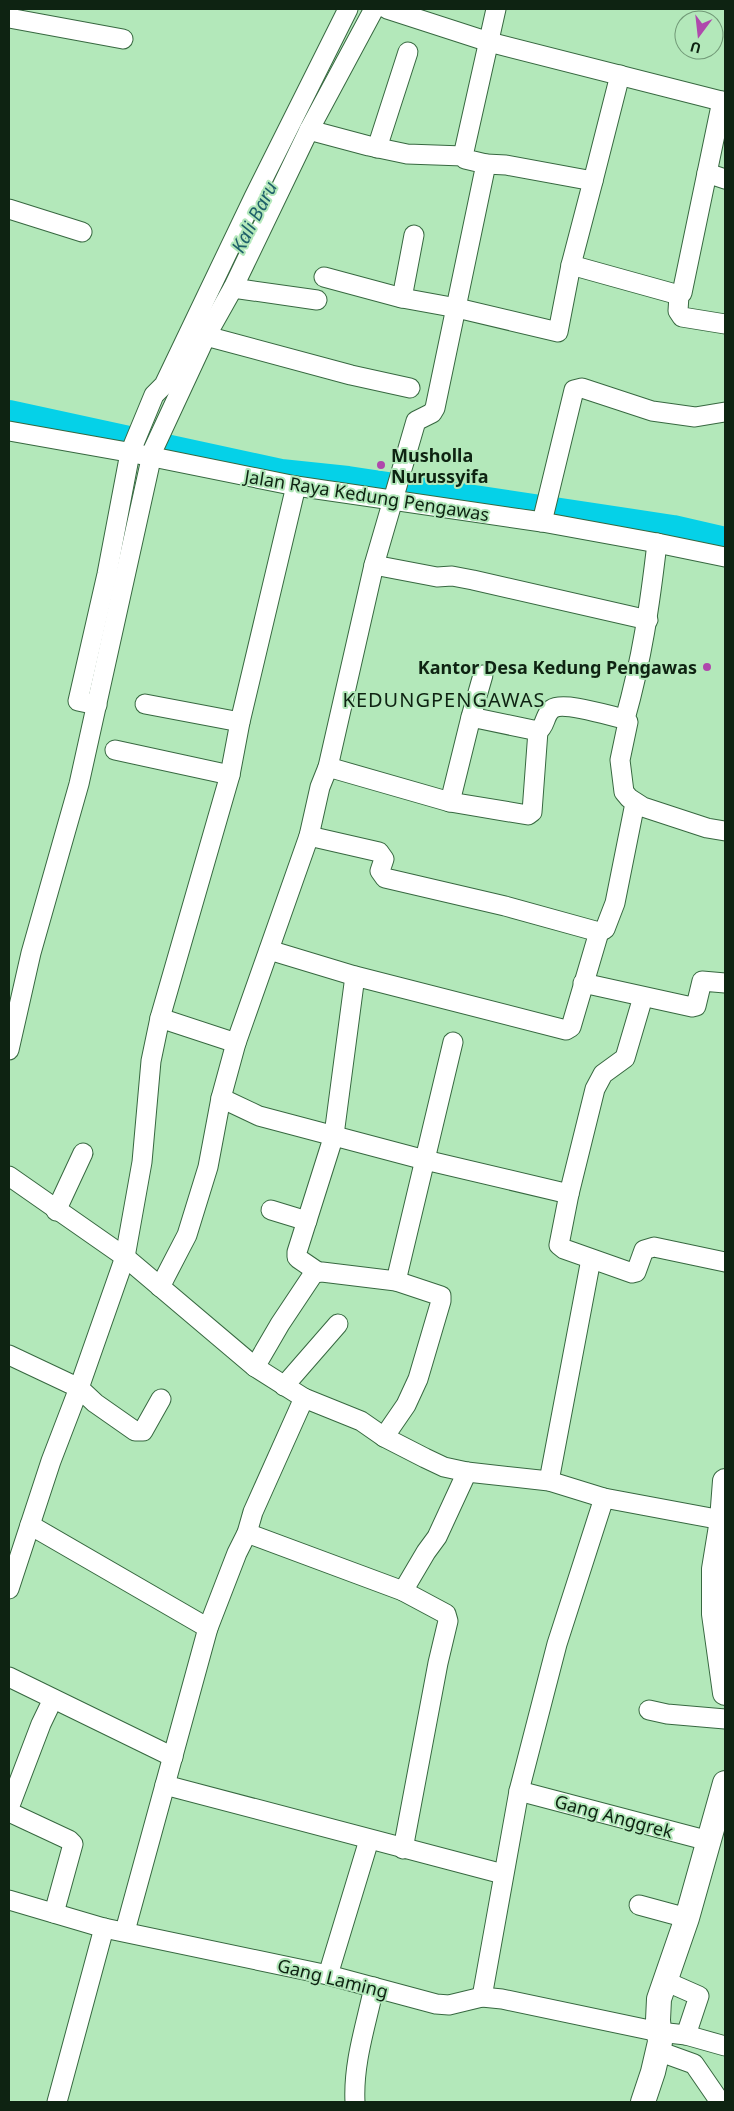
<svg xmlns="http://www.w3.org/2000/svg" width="734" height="2111" font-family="'Noto Sans',sans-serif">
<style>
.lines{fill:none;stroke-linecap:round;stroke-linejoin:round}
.river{stroke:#05d1e8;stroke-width:28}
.minor-casing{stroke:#376840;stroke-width:21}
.major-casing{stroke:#376840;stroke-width:26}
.minor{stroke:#fff;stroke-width:19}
.major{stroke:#fff;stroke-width:24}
.poi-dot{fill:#af48ac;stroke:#b3e8ba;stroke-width:2}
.labels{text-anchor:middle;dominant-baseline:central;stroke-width:4;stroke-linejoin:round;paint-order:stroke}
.poi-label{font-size:18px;font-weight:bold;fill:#0e2312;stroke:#b3e8ba;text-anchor:start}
.street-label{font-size:18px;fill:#0e2312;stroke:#b3e8ba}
.water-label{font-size:19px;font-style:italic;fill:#1f616a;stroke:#b3e8ba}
.quarter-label{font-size:20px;letter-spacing:1px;fill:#0e2312;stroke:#b3e8ba}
</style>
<rect width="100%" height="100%" fill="#b3e8ba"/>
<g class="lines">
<polyline class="river" points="9,414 281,473 348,480 673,529 725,541"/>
<defs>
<g id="minor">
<polyline points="387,9 489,42 725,102"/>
<polyline points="9,18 123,39"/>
<polyline points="309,130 369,146 407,154 463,156"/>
<polyline points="377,148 408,52"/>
<polyline points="486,164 506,165 593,181 620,75"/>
<polyline points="707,173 725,179"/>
<polyline points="9,209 82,232"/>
<polyline points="571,265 679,295 682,293 722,101"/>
<polyline points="324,277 402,298 457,308 558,332 571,265 593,181"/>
<polyline points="233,288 317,300"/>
<polyline points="679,295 678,311 682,317 725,324"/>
<polyline points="402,298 414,235"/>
<polyline points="206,336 351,375 410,388"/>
<polyline points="9,431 133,453 296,486 542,522 657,543 725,557"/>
<polyline points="542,522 574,390 582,388 652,411 695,417 725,412"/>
<polyline points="374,565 437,577 452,576 473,580 648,620"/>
<polyline points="145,704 240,722"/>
<polyline points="97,705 78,701 107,574 130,453 154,395 164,385 254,197 348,9"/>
<polyline points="471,717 483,675"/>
<path d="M625,719C642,659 650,604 657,543"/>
<polyline points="115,750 230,775"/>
<polyline points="328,767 450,802 528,815 532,812 538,731"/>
<path d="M450,802L471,717L538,731C546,726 544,715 552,709C563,701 610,716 625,719L628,722L620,760L624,792L629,798L643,807L707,828L725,831"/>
<polyline points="309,836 379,852 384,859 380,871 385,878 505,906 599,932 571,1027 566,1030 355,976 334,1135 297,1252 297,1257 299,1259 318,1272"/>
<polyline points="599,932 605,929 615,903 635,803"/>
<polyline points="269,950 355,976"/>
<polyline points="583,983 692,1007 696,1006 702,981 725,983"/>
<polyline points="643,997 625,1058 603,1074 595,1089 569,1194 559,1245 564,1249 632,1273 636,1272 644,1250 654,1247 725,1262"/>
<polyline points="160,1018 236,1043"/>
<polyline points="9,1050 31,953 79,784 153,450 206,336 233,288 309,130 374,9"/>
<polyline points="221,1098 259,1116 425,1160 569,1194"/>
<polyline points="9,1176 125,1257 255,1367 304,1398 361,1421 384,1437 425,1458 444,1467 467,1472 549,1481 604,1498 722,1520"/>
<polyline points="271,1210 307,1221"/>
<polyline points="56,1211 83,1153"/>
<polyline points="396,1281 453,1042"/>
<polyline points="160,1287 187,1235 208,1167 221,1098 236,1043 309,836 320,787 328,767 374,565 416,421 432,413 435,408 486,164 465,159 463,156 496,9"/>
<polyline points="9,1355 79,1388 95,1403 135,1431 143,1431 161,1399"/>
<polyline points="255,1367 280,1324 314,1273 322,1272 396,1281 441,1296 441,1301 418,1379 406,1405 384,1437"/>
<polyline points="284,1386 338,1324"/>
<polyline points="549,1481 591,1259"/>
<polyline points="30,1525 208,1628"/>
<polyline points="247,1533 403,1591 446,1614 448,1621 438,1663 403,1849"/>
<polyline points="9,1589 51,1461 79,1388 125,1257 142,1162 151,1061 160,1018 230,775 240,722 296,486"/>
<polyline points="403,1591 426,1552 437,1537 467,1472"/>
<polyline points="9,1677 173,1757"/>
<polyline points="649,1710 667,1714 725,1719"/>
<polyline points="165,1785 503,1874"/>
<polyline points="519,1791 709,1841"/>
<polyline points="9,1808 41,1724 53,1699"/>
<polyline points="9,1812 69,1840 73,1844 54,1913"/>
<polyline points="9,1900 104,1928 328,1975 436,2004 449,2005 482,1997 502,1999 659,2032 686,2035 725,2046"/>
<polyline points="639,1905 687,1918"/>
<polyline points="125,1931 208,1628 237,1553 247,1533 253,1512 304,1398"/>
<polyline points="328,1975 369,1840"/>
<polyline points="665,1981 699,1996 686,2035"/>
<polyline points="482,1997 519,1791 557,1644 604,1498"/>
<polyline points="658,2051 694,2064 716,2096"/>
<polyline points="57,2102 104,1928"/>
<path d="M355,2102C353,2063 366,2025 374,1987"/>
</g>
<g id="major">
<polyline points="725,1481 722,1520 714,1569 714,1614 725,1693"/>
<polyline points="643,2102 653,2072 660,2042 658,2020 659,1999 687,1918 725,1783"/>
</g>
</defs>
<use href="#minor" class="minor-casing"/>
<use href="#major" class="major-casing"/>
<use href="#minor" class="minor"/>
<use href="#major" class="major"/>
</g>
<g class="poi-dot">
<circle cx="381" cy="465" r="5"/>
<circle cx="707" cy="667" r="5"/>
</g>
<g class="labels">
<g class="poi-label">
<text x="391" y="455">Musholla<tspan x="391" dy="21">Nurussyifa</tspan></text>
<text x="697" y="667" text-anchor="end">Kantor Desa Kedung Pengawas</text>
</g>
<g class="street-label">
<text transform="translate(367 495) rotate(9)">Jalan Raya Kedung Pengawas</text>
<text transform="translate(614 1816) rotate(15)">Gang Anggrek</text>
<text transform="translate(333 1978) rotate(14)">Gang Laming</text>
</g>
<g class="water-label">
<text transform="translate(254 217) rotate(-63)">Kali Baru</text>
</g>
<g class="quarter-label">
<text x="444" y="699">KEDUNGPENGAWAS</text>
</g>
</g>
<rect width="734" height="2111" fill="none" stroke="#0e2312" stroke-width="20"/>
<g transform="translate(699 35) rotate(195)"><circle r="24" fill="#b3e8ba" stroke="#719977"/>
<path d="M0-4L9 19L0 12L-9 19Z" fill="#af48ac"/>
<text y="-8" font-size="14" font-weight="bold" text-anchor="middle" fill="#0e2312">U</text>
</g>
</svg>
